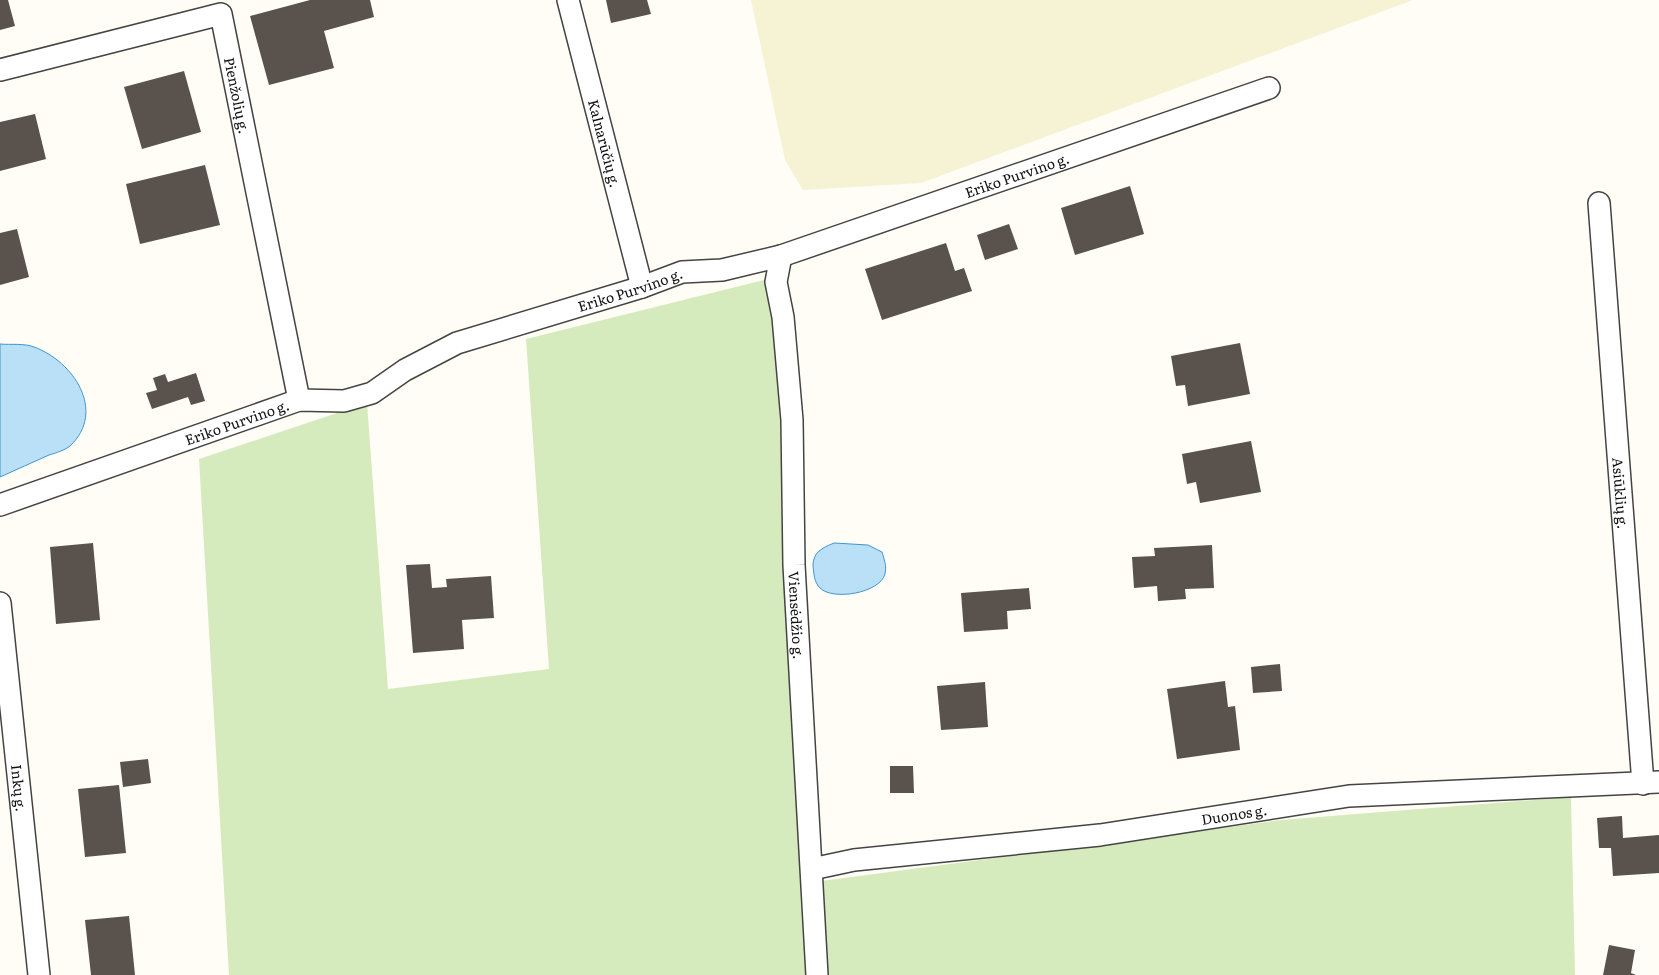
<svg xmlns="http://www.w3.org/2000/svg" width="1659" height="975" font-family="Literata,serif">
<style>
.farmland{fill:#f6f3d4}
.green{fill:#d5ebbd}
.water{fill:#b9e0f7;stroke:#3f96cf}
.building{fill:#5a524d}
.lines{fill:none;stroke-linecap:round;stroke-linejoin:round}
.street-casing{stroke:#444;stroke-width:24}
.street{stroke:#fff;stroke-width:21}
.labels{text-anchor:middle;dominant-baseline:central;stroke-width:5;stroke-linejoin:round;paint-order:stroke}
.street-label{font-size:14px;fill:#111;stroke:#fff}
</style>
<rect width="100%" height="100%" fill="#fffdf5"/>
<polygon class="farmland" points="751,0 1413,0 921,183 803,190 785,160"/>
<polygon class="green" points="772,278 806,883 1281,820 1571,797 1575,975 229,975 199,459 367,403 388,689 549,669 526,339"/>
<g class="water">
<path d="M0,344C11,345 24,343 34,347C73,361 107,411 70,446C65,450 56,453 49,455C33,462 16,470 0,477Z"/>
<path d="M834,543L868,545L882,552C884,559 887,566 885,574C880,593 833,601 820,588C814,582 814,574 813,566C813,552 822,548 834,543Z"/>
</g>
<g class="building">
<polygon points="0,0 8,0 15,26 0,30"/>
<polygon points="310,0 370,0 374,17 324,31 334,68 269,85 250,16"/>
<polygon points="606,0 647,0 651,14 611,23"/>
<polygon points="184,71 201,132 142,149 124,87"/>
<polygon points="35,114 46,159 0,171 0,122"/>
<polygon points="205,165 220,225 140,244 126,184"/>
<polygon points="1130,186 1144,234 1075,255 1061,208"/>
<polygon points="1009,224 1018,249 985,260 977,235"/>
<polygon points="17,229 29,277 0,285 0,233"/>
<polygon points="946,243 955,271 964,268 972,291 882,320 865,269"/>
<polygon points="1240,343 1250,394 1188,406 1185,385 1176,386 1171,356"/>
<polygon points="196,373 205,401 191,405 188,397 152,409 146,393 157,390 153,378 165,374 168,382"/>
<polygon points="1251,441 1261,492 1200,503 1196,482 1187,484 1182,454"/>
<polygon points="93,543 100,620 56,624 50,547"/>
<polygon points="1212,545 1214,588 1185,589 1186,599 1158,601 1157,586 1134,588 1132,557 1155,556 1154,548"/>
<polygon points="430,564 432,588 447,587 446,579 491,576 494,618 462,620 464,649 413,653 406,565"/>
<polygon points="1029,588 1031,609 1007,611 1008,629 964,632 961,593"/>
<polygon points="1280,664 1282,691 1253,693 1251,667"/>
<polygon points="1225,681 1228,707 1235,706 1240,750 1177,759 1167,689"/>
<polygon points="985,682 988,727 941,730 937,686"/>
<polygon points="148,759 151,783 123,787 120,762"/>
<polygon points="890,766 913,766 914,793 890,793"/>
<polygon points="119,785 126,853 85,857 78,789"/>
<polygon points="1622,816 1623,838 1659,835 1659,873 1613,876 1611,848 1599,848 1597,818"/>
<polygon points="129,916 135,975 91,975 85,920"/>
<polygon points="1609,945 1635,950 1631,973 1636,975 1603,975"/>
</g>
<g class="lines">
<defs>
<g id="street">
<path id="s1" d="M568,0L642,287"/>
<path id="s2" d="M0,70L221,14L299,400"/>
<path id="s3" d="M1599,203L1643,784"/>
<path id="s4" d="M781,256L776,282L783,317L792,420L794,565L817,975"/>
<path id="s5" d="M0,505L299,400L344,401L372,393L405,370L457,343L642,287L682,272L722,270L781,256L1269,88"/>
<path id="s6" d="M0,603L39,975"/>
<path id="s7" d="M812,869L854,860L1100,835L1349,796L1659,782"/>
</g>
</defs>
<use href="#street" class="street-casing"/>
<use href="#street" class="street"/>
</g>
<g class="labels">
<g class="street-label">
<text stroke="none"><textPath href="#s2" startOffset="311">Pienžolių g.</textPath></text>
<text stroke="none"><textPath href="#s1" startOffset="148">Kalnarūčių g.</textPath></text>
<text stroke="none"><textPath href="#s5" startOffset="1076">Eriko Purvino g.</textPath></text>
<text stroke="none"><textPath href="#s5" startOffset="671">Eriko Purvino g.</textPath></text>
<text stroke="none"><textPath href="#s5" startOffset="251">Eriko Purvino g.</textPath></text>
<text stroke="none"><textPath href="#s3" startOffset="291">Asiūklių g.</textPath></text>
<text stroke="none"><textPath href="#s4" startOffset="361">Viensėdžio g.</textPath></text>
<text stroke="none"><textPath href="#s6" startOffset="186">Inkų g.</textPath></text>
<text stroke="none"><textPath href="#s7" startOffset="426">Duonos g.</textPath></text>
</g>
</g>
</svg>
